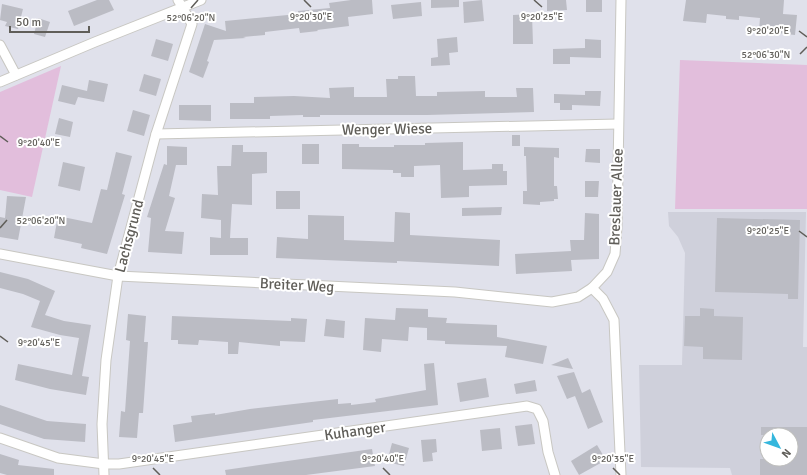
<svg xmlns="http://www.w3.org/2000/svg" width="807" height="475" font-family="Signika,sans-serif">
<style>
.education{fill:#cfd0db;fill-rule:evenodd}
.green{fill:#e2bedc}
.building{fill:#bbbcc4}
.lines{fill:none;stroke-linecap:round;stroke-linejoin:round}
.minor-casing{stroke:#c8c7c2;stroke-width:11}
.minor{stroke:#fff;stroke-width:9}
.ticks{fill:none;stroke:#605e59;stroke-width:1.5}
.labels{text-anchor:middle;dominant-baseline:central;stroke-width:4;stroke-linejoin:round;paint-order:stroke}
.street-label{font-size:15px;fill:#605e59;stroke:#fff}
.ticks-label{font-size:10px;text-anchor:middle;fill:#605e59;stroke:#fff;stroke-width:4;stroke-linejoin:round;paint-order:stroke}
</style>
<rect width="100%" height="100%" fill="#e0e1eb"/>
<path class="education" d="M668,212H806L803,347H807V475H732L730,468L641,467L639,365H682L685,253L678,237L669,226ZM767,435H791V459H767Z"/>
<g class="green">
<polygon points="680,60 807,65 807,209 675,209"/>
<polygon points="61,66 32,197 0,190 0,92"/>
</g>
<g class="building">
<polygon points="97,0 109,0 114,10 74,26 68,11"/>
<polygon points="351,0 372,0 373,14 348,17 349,26 317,30 318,31 300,33 299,28 265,32 265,35 243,37 246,38 214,40 207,61 209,62 203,78 189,72 205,24 226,31 225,21 298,14 298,11 330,8 329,3"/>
<polygon points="431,0 459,0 459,7 431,8"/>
<polygon points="482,0 484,21 464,23 463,2"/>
<polygon points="547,0 566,0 567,10 547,11"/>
<rect x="586" y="0" width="16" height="12"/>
<polygon points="686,0 784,0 783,14 797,15 795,35 759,31 760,18 739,16 739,20 726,19 726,16 707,14 706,23 683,21"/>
<polygon points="421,2 422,16 393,19 391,5"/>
<polygon points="2,4 23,9 18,29 5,26 7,22 0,20"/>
<polygon points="532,14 533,44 513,44 513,15"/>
<polygon points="38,18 50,22 45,37 34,34"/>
<polygon points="457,37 458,52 449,53 450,65 431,66 431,58 438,57 437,39"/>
<polygon points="156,39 173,44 168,61 151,56"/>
<polygon points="585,39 601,40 601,58 570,57 570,64 553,64 553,49 585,48"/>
<polygon points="144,74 161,79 156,96 139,91"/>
<polygon points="398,76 415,76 416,96 437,96 437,92 485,91 485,97 517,97 516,88 533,88 534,112 427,115 320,115 320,117 303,117 303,115 270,116 270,119 230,119 230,103 254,103 254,97 294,96 330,98 329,88 354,87 354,97 387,97 386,79 398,79"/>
<polygon points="89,80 108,84 104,102 78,97 75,105 58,101 62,85 87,91"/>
<polygon points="585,91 601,91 600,106 572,105 572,110 560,110 560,103 554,103 554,94 585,95"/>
<polygon points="179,105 211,105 211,121 179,120"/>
<polygon points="133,110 150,115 144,136 127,131"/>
<polygon points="59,118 73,122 70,137 55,134"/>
<rect x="512" y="135" width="8" height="11"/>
<polygon points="463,142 463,170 492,169 492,164 503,164 503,171 507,171 507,185 469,186 469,197 441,198 440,165 414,166 414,177 401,177 401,173 393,173 393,170 342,169 342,144 359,144 359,147 394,147 394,145 425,145 425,143"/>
<rect x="302" y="144" width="17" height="20"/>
<polygon points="232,145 243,145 243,152 267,152 267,173 252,174 252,205 232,204 230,238 248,238 248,255 210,255 210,237 221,238 221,220 201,218 202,194 218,195 217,166 231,166"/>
<polygon points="167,146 187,147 187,165 176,165 169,196 175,198 165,231 184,232 182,254 148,252 151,218 147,217 164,164 167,165"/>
<polygon points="524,147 559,148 559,158 554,157 554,186 557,186 558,199 554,199 554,201 540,202 540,205 523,204 523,191 527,191 526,156 524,156"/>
<polygon points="586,149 600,149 600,163 585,162"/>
<polygon points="116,152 132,156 122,194 125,195 107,254 81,248 82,244 54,238 58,216 92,223 101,189 107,190"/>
<polygon points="63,162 85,167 80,191 58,186"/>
<polygon points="585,181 599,181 598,197 585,197"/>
<rect x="276" y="191" width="24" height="18"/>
<polygon points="7,196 26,197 18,240 0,237 0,217 5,218"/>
<polygon points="502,207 501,215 462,216 462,208"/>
<polygon points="395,212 410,213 410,235 500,240 499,266 397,261 397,263 276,258 277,237 308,239 308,215 344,216 344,240 394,242"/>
<polygon points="585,213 599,214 599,259 571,260 572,271 516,274 515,254 571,251 570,240 584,240"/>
<polygon points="717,218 800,220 798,299 788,299 788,294 715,292"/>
<polygon points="0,272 28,279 55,291 45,315 64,321 91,325 82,376 89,377 86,395 50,389 15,380 18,364 72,375 79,338 60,335 31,327 40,301 23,294 0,288"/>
<polygon points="396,308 428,309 428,317 447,318 446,323 497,325 497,337 547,346 543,364 505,357 507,346 445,344 445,341 427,340 427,328 409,327 408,341 382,339 381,352 363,350 365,318 395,320"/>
<polygon points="700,308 714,309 714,316 743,317 742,360 703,359 703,347 684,346 685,316 700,316"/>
<polygon points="128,314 146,316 144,342 148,342 143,413 139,413 137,438 119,437 121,411 125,412 130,341 126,340"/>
<polygon points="172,316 291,321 291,318 307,319 305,342 280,341 280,346 239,342 238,354 228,354 228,342 199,340 198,345 178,344 178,340 171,340"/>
<polygon points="326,319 345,321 344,338 324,336"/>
<polygon points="568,358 573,369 551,365"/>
<polygon points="434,363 438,405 313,420 313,422 175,442 173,425 192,422 191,416 215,413 215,415 250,409 338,399 338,404 351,403 351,405 376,402 375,399 426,390 424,364"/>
<polygon points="574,372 582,393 590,389 603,422 588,429 575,396 567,399 557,376"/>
<polygon points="486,378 489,397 460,402 457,383"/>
<polygon points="535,380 537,391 516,394 514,384"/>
<polygon points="0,405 47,421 86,424 85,442 44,439 0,424"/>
<polygon points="532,424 535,444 518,446 515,426"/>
<polygon points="761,427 807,427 807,475 760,475 760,459 791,459 791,435 761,435"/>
<polygon points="500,428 502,449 482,451 480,430"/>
<polygon points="436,439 437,452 432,453 433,461 423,462 421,440"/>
<polygon points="392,443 409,448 404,466 387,462"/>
<polygon points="597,445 606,460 579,475 571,461"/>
<polygon points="372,449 375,466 306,475 226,475 225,470"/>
<polygon points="0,454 19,460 18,465 54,469 54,475 7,475 0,473"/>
</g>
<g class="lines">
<defs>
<g id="minor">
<polyline points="0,45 16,75"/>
<polyline points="0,82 95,42 201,0"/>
<polyline points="156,134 618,124"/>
<polyline points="0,254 118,276 455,292 552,302 578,297 592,288 607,272 615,254 617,227 621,0"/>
<polyline points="592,288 603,299 614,320 621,475"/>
<polyline points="0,438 58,458 104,464 119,464 527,406 537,409 543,421 548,452 555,475"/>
<polyline points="104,475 102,424 106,360 118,276 156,134 192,24 178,0"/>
</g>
</defs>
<use href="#minor" class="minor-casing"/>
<use href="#minor" class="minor"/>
</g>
<path class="ticks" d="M304,0L311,7M534,0L542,7M191,8L198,0M799,31L807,37M800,54L807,47M0,136L8,142M0,228L7,220M799,231L807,237M0,336L8,342M153,468L160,475M383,468L390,475M613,468L620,475"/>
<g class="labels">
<g class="street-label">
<text transform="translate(387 129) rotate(-1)">Wenger Wiese</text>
<text transform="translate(616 197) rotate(-88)">Breslauer Allee</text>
<text transform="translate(129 236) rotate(-75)">Lachsgrund</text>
<text transform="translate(297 285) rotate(3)">Breiter Weg</text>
<text transform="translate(355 431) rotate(-8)">Kuhanger</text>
</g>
</g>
<g class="ticks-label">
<text x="311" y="20">9°20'30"E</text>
<text x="542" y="20">9°20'25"E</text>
<text x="191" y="21">52°06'20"N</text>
<text x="768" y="34">9°20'20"E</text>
<text x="766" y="58">52°06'30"N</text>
<text x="39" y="146">9°20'40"E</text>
<text x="41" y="224">52°06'20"N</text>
<text x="768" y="234">9°20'25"E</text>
<text x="39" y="346">9°20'45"E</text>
<text x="153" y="462">9°20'45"E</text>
<text x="383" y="462">9°20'40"E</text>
<text x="613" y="462">9°20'35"E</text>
</g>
<g transform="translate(779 447) rotate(131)"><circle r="19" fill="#ffffff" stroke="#bfbfbd"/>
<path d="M0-3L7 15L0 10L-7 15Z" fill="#35b7dd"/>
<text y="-6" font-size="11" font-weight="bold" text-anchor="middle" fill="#605e59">N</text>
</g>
<path d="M10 26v6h79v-6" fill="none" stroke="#605e59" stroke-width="2"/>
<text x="16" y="26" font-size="12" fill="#605e59" stroke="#ffffff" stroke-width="3" paint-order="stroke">50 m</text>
</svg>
